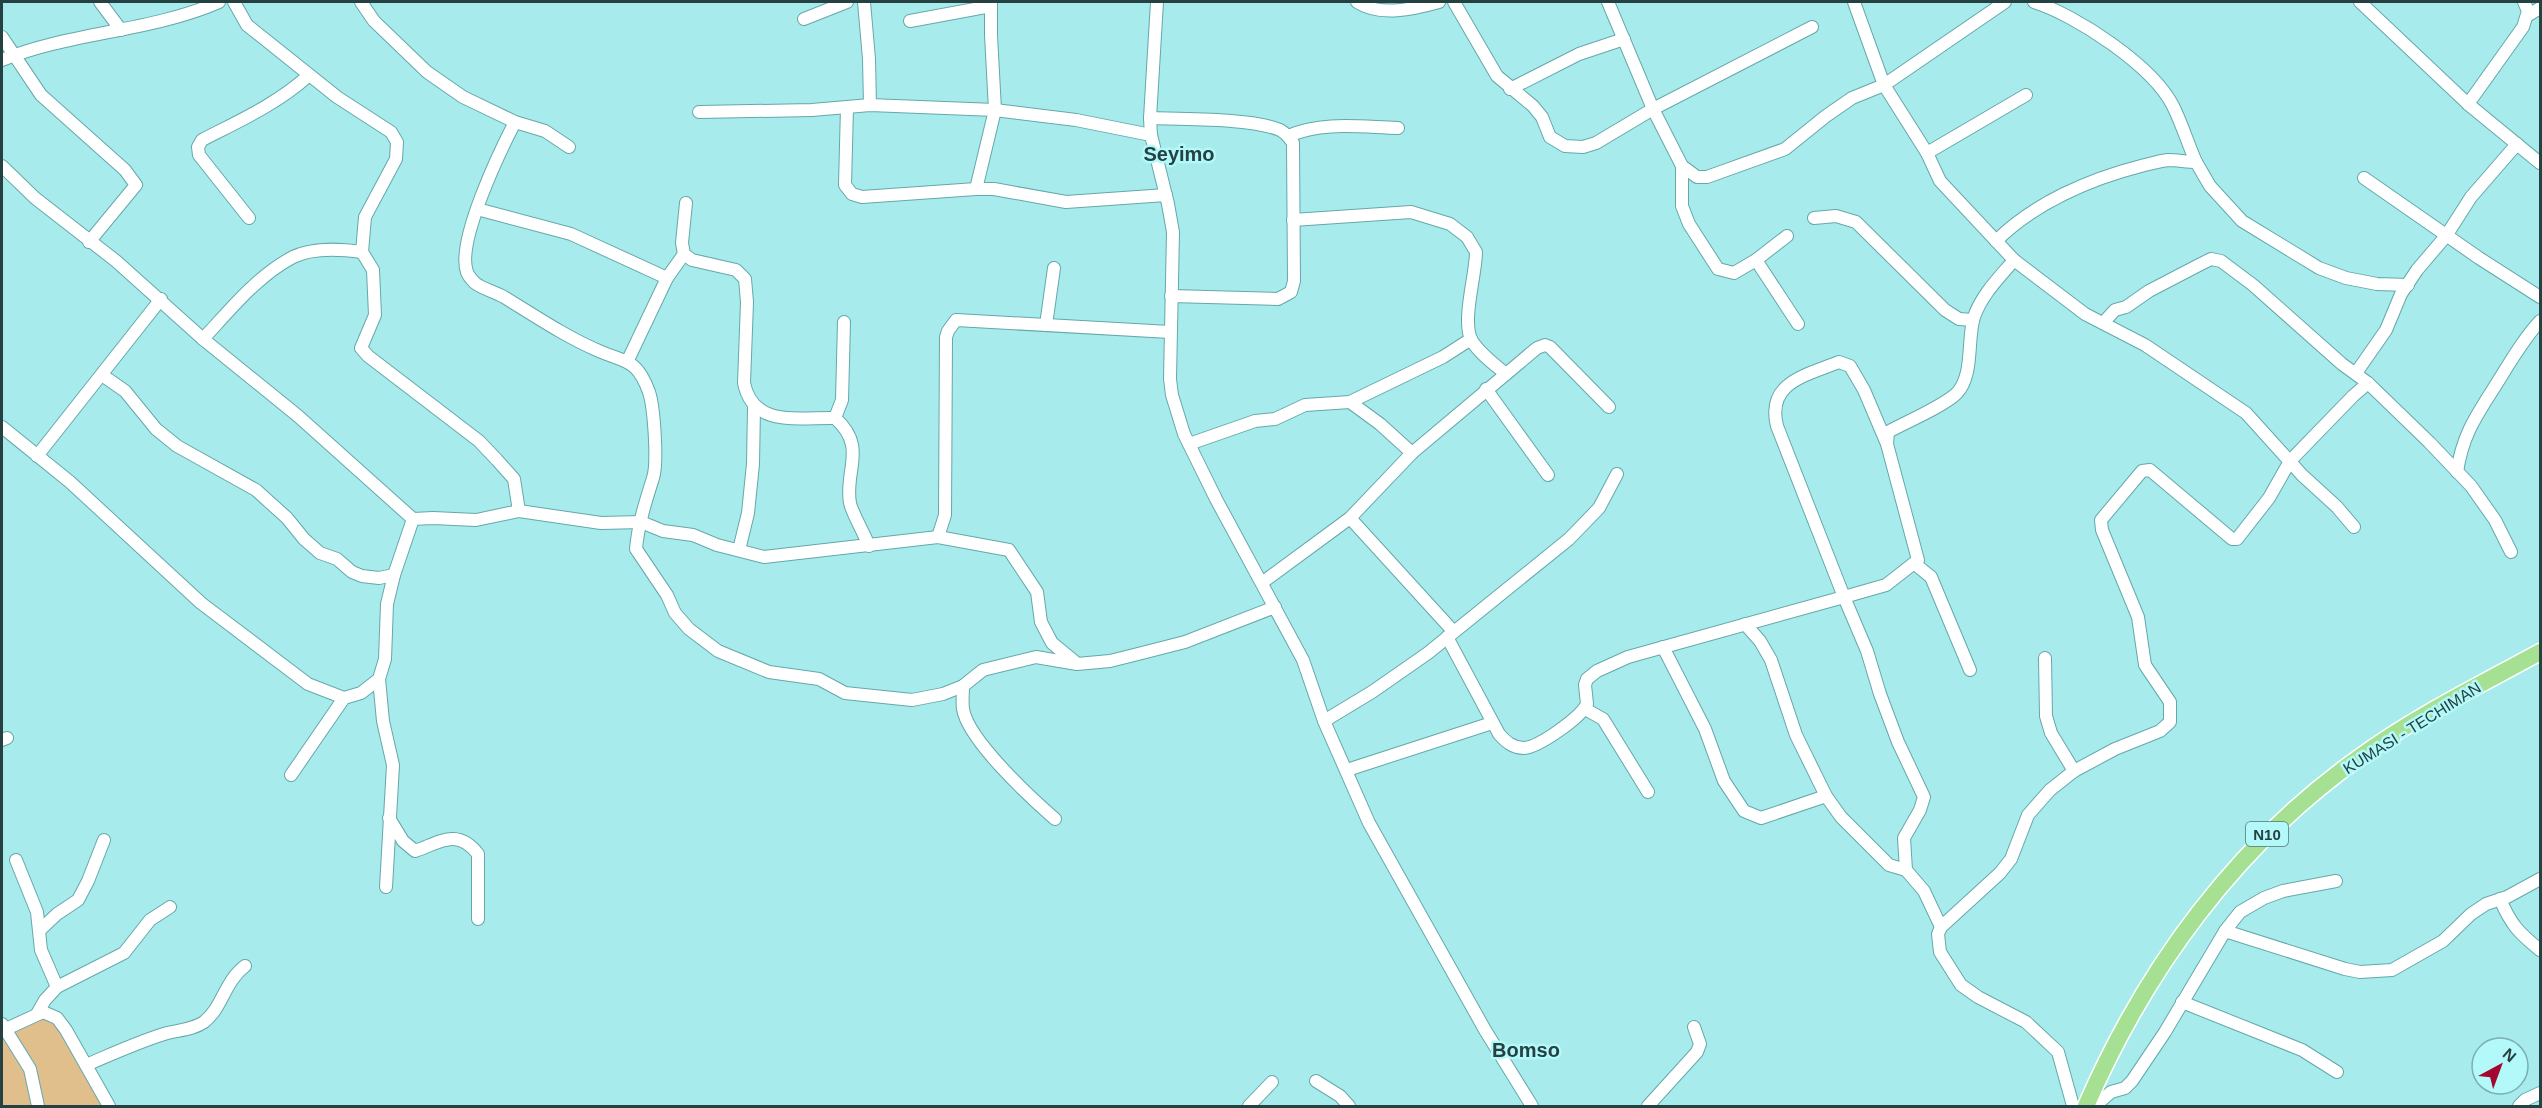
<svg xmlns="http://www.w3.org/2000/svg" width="2542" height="1108" font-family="Arial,sans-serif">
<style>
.green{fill:#e0bf8d}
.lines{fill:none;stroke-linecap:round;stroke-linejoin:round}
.minor-casing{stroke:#65a8aa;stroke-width:14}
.highway-casing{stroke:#fff;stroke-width:19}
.minor{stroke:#fff;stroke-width:12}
.highway{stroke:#a6e092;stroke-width:16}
.labels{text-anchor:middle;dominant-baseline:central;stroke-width:5;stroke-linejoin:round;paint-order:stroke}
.shield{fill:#b4f9fa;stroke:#507879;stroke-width:1.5}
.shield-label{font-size:15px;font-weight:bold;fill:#254142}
.street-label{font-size:16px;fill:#254142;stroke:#b4f9fa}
.quarter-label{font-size:20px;font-weight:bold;fill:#254142;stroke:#b4f9fa}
</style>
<rect width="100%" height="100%" fill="#a7ebed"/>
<polygon class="green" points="51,1013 106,1106 2,1106 2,1022"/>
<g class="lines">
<defs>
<g id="minor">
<polyline points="100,2 121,30"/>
<polyline points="234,2 247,25 337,97 391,132 397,142 396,159 365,217 362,252 373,270 375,315 361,348 368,356 479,441 497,460 514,479 519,511"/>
<polyline points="361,2 374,21 427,72 463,97 515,122 545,131 569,147"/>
<polyline points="864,2 869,59 870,105"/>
<polyline points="991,2 991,35 995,110 976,189 994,189 1066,202 1166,195"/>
<polyline points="1157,2 1150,118 1151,135 1168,204 1173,232 1170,379 1172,395 1184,434 1216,499 1303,660 1324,721 1369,823 1485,1030 1532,1106"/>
<path d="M1357,2C1380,17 1414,9 1439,2"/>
<polyline points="1454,2 1497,76 1533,106 1542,117 1550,137 1565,146 1583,147 1596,143 1653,109 1812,27"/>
<polyline points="1608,2 1653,109 1682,166 1697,177 1707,177 1785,149 1826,116 1852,98 1884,85 2005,2"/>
<polyline points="1854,2 1884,85 1927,153 1940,181 2014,260 2085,314 2145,345 2246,413 2302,475 2337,507 2354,527"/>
<path d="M2034,2C2076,15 2153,66 2173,106C2182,124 2188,144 2196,162"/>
<polyline points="2360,2 2468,104 2540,163"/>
<polyline points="2527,16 2540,8"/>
<polyline points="804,19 847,2"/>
<polyline points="910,21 991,6"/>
<polyline points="2,37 41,95 125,170 136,185 89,242"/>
<path d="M2,60C70,32 150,32 219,2"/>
<polyline points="1510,89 1579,54 1624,39"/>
<polyline points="2468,104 2523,27 2528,11 2524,2"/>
<polyline points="847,107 845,185 852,194 862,197 976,189"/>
<polyline points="699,112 812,110 870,105 995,110 1076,120 1151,135"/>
<path d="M1150,118C1183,119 1252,118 1280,130C1286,133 1289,137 1293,143L1294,281L1291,292L1278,299L1171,296"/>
<path d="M515,122C500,151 456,242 467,272C468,275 473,281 475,283C483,289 495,292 504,297C535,316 566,337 599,351C627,363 637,359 649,392C654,407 658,463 653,478C646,500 638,525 636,549L667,595L675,613L689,629L718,651L769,672L819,679L845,693L912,700L943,694L963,686L983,670L1036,657L1077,664L1110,661L1138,654L1185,642L1275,607"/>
<path d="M1288,136C1323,121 1360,127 1398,128"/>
<polyline points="1927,153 2026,95"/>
<polyline points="2,166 35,198 116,261 203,339 298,416 413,519"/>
<polyline points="1682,166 1682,206 1689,224 1718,269 1734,273 1756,260 1787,236"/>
<polyline points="2364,178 2479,258 2540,297"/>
<path d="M686,203L682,243L684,254L692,260L736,270L745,279L747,302L744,383C753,428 799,417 835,418C868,447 844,471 850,503C852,513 865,535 869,546"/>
<polyline points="477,209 571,234 667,278"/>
<path d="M249,218L199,155L198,147L202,140C239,121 277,104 308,76"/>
<polyline points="1814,218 1836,216 1856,222 1945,310 1959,319 1973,320"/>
<path d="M1293,220L1411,212L1450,224L1467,237L1476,252C1476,275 1461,322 1472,341C1480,354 1494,364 1506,374"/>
<path d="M1996,241C2034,203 2090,179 2141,166C2150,164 2159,161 2168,160C2177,160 2187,162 2196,162L2210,186L2242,221L2319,268L2346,278L2377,284L2408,285"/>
<polyline points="1756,260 1798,324"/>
<polyline points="2103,323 2115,310 2126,307 2149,291 2197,266 2211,259 2221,261 2253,285 2342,364 2368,383 2429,442 2471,486 2495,520 2511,552"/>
<polyline points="1046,325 1054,268"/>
<path d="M203,339C230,310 257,276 293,257C313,247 340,249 362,252"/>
<polyline points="628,360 667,278 684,254"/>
<polyline points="2356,373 2386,330 2401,294 2417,270 2446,236 2471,197 2517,144"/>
<polyline points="102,375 125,391 156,429 177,446 256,490 287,518 304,539 320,553 337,559 352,572 362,576 379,578 394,575"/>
<polyline points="1486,389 1548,475"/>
<polyline points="1350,402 1380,424 1412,453"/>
<polyline points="835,418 842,400 844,322"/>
<polyline points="2,427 70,482 201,603 308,684 344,698"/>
<polyline points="1189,444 1255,421 1275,419 1305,405 1350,402 1443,357 1471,339"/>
<path d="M1887,444L1864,390L1850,366L1839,362C1807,375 1766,382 1777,426L1844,597L1886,585L1918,560L1887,444L1888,432C1906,422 1944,406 1957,393C1974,375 1967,338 1974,317C1982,294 1999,278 2014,260"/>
<polyline points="37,456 161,299"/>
<path d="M2457,472C2462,438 2474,419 2492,391C2508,366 2521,342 2540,321"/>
<polyline points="1350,518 1453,631"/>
<polyline points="938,537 945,515 946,337 948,331 956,320 1170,332"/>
<polyline points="739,550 748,513 753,464 754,408"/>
<polyline points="1915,564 1931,577 1970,670"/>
<polyline points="1263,582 1350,518 1412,453 1537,348 1545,345 1550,347 1609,407"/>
<polyline points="1745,624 1760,641 1771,660 1796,735 1826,796 1841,817 1889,865 1906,870"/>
<path d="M1447,637L1499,734C1506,742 1513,748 1524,748C1539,747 1580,718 1587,704L1585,685L1587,679L1597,671L1628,657L1844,597L1867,651L1880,694L1898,742L1924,797L1920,810L1904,838L1906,870L1924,891L1941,927"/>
<polyline points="1663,647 1705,729 1724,781 1744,811 1761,818 1826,796"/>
<polyline points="2045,658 2046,716 2051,733 2074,771"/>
<polyline points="379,679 383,721 393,765 386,887"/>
<path d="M963,686C963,693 962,702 963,709C968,740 1031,798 1055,819"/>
<polyline points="1585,709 1603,719 1648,792"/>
<polyline points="1324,721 1372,692 1428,653 1569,539 1599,508 1617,474"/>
<polyline points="2,740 7,738"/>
<polyline points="1347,770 1492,723"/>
<polyline points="291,775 344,698 361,693 379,679 385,659 387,604 394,575 413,519 433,518 476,520 519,511 601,523 641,522 663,531 693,535 717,545 764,557 938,537 1009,550 1037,592 1041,622 1052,643 1075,662"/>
<path d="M389,818L403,841L415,851C439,843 457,827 478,854V919"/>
<polyline points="16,860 37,912 41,950 57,987"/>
<path d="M2500,899C2511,925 2519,933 2540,950"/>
<polyline points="40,930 57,914 78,900 88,881 104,840"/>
<polyline points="2225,931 2345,969 2360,972 2392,970 2443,941 2471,914 2486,904 2507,897 2540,879"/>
<polyline points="2182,1002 2302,1050 2337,1072"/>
<polyline points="37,1014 45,1000 57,987 124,953 150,920 170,907"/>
<polyline points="2,1024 30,1069 38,1106"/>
<polyline points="6,1029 43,1012 57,1018 66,1030 109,1106"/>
<path d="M86,1065C112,1054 138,1042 164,1034C177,1030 193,1030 204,1022C223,1007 224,982 245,966"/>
<polyline points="1316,1081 1340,1096 1349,1106"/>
<polyline points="1249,1106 1272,1082"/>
<polyline points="1648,1106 1697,1052 1700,1044 1694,1027"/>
<polyline points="2073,1106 2058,1052 2026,1022 1978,997 1961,985 1940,952 1938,934 1941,927 2000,873 2011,859 2028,815 2050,790 2074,771 2115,749 2160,731 2170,722 2170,702 2145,665 2138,617 2102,530 2101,520 2142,471 2150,470 2232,539 2237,539 2269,498 2290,461 2353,396 2368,383"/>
<polyline points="2095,1106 2111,1092 2125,1088 2132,1081 2165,1032 2225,931 2240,912 2264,898 2283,891 2336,881"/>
<polyline points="2519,1106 2525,1100 2540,1093"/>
</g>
<path id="highway" d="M2086,1106C2146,968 2236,845 2360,757C2416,716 2480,685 2540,652"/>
</defs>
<use href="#minor" class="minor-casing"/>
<use href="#highway" class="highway-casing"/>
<use href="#minor" class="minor"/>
<use href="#highway" class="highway"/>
</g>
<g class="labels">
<rect class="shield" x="2246" y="822" width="42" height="24" rx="4.5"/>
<g class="shield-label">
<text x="2267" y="834">N10</text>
</g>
<g class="street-label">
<text transform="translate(2412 728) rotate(-32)">KUMASI - TECHIMAN</text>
</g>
<g class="quarter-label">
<text x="1179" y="154">Seyimo</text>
<text x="1526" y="1050">Bomso</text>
</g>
</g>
<rect width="2542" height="1108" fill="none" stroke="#254142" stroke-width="6"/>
<g transform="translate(2500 1066) rotate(41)"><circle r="28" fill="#b4f9fa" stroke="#7bafb0" stroke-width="1.5"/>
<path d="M0-4.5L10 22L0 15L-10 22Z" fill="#a3062e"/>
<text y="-9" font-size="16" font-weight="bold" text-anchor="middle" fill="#254142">N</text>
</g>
</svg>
